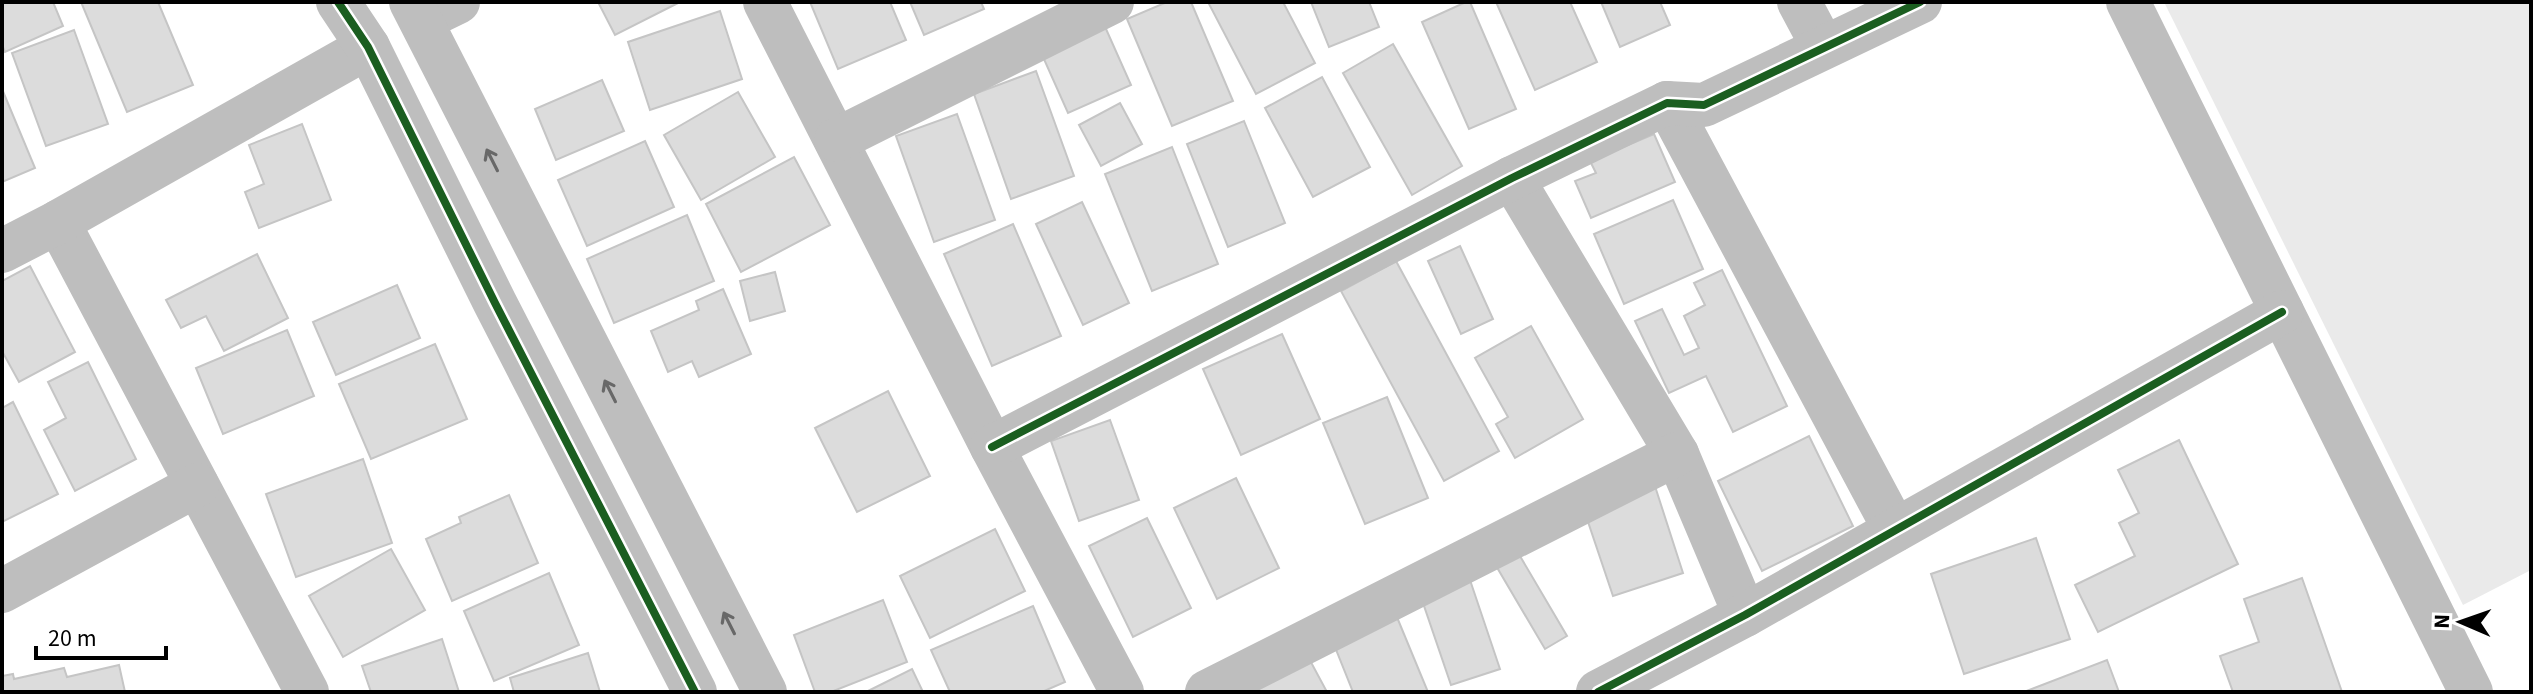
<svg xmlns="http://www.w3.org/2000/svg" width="2533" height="694" font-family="'Source Sans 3',sans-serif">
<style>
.green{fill:#eaeaea}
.building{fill:#dcdcdc;stroke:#c5c5c5;stroke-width:2}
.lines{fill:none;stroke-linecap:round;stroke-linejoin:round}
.minor{stroke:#bebebe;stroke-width:44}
.tertiary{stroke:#bebebe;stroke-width:44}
.cycleway-casing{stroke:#fff;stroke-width:13}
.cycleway{stroke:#1b5e20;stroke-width:8}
.oneway{stroke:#686868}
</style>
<rect width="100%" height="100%" fill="#fff"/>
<polygon class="green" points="2164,2 2531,2 2531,570 2463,605"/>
<g class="building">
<polygon points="2,2 53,2 63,26 5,52 2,45"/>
<polygon points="81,2 158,2 193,85 127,112"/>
<polygon points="598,2 680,2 615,35"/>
<polygon points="810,2 890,2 906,40 838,69"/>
<polygon points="910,2 981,2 984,9 924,35"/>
<polygon points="1167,2 1191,2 1233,101 1172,126 1127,19"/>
<polygon points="1208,2 1283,2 1315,63 1256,94"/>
<polygon points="1311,2 1369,2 1379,27 1329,47"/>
<polygon points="1466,2 1470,2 1516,109 1469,129 1422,22"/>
<polygon points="1496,2 1570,2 1597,62 1535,90"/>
<polygon points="1601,2 1660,2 1670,25 1620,47"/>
<polygon points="720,11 742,79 650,110 628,42"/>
<polygon points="1102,20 1131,85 1068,113 1039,48"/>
<polygon points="74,30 108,124 46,146 12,53"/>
<polygon points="1393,44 1462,166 1412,195 1343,73"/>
<polygon points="1036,71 1074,176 1011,199 974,94"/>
<polygon points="1322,77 1370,167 1313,197 1265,108"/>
<polygon points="602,80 624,131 556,160 535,109"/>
<polygon points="2,89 35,168 2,182"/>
<polygon points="738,92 775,157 701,200 664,135"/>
<polygon points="1120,103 1142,144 1101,166 1079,125"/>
<polygon points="957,114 995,220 934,242 896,136"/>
<polygon points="1244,121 1285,223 1228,247 1187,144"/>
<polygon points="302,124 331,200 259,228 245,192 264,184 249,145"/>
<polygon points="1654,134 1675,182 1591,218 1575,181 1596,173 1590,161"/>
<polygon points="645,141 674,207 587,246 558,180"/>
<polygon points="1172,147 1218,264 1152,291 1105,174"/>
<polygon points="794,157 830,225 741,272 706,204"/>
<polygon points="1673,200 1703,269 1624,304 1594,234"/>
<polygon points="1082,202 1129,303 1083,325 1036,224"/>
<polygon points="687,215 714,281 614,323 587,259"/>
<polygon points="1013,224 1061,336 992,366 944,254"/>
<polygon points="1460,246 1493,319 1461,334 1428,261"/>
<polygon points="257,254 288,318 224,351 206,316 181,328 166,300"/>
<polygon points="1396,261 1499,451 1444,481 1341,291"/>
<polygon points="30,266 75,352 19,382 2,351 2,281"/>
<polygon points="1722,270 1787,406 1733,432 1706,376 1669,393 1635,321 1662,309 1684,355 1699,348 1684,316 1705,305 1694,283"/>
<polygon points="775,272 785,311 750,321 740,281"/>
<polygon points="397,285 420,338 336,375 313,322"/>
<polygon points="723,289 751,354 699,377 692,361 668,372 651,331 699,310 696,301"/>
<polygon points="1531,326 1583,419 1515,458 1496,424 1508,417 1475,358"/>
<polygon points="287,330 314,396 223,434 196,368"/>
<polygon points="1282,334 1320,419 1241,455 1203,369"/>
<polygon points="435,344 467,419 371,459 339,384"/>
<polygon points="88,362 136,459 75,491 44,430 66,418 48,382"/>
<polygon points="888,391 930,476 857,512 815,428"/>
<polygon points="1387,397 1428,498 1365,524 1323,423"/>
<polygon points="13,402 58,494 2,522 2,408"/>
<polygon points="1110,420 1139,500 1079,521 1051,441"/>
<polygon points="1809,436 1853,526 1762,571 1718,481"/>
<polygon points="2179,440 2238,564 2098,632 2075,585 2135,556 2119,523 2139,513 2118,470"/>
<polygon points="363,459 392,543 296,577 266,494"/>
<polygon points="1236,478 1279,568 1217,599 1174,508"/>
<polygon points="1653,480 1683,573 1613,596 1582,504"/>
<polygon points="509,495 538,563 452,601 426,539 461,523 459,517"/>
<polygon points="1147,518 1191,608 1133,637 1089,546"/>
<polygon points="995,529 1025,591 930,638 900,576"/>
<polygon points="2036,538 2070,639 1964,674 1931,574"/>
<polygon points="391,549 425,610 343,657 309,596"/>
<polygon points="1517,551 1567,636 1545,649 1495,564"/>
<polygon points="549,573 579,645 494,681 464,611"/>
<polygon points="2302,578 2342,692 2233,692 2220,656 2259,642 2244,599"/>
<polygon points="1470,580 1500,669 1451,685 1421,597"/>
<polygon points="883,600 907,662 831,692 815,692 794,635"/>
<polygon points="1033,606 1065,682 1042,692 950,692 931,650"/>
<polygon points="1394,610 1428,692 1353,692 1331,637"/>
<polygon points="442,639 459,692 371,692 362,666"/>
<polygon points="588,653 600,692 514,692 510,678"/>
<polygon points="1306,653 1327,692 1247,692"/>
<polygon points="2107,660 2119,692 2024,692"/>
<polygon points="119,665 125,692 2,692 2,676 13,674 14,679 64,668 67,677"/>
<polygon points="912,669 923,692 866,692"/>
</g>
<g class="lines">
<g class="minor">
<polyline points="765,2 992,447 1122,692"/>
<polyline points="1799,2 1823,47"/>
<polyline points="2128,2 2471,692"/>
<polyline points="421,20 458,2"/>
<polyline points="1667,103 1895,530"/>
<polyline points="836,140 1112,2"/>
<polyline points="1512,178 1677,454 1745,615"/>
<polyline points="58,222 307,692"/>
<polyline points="2,251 58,222 368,47"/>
<polyline points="992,447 1512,178 1667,103 1704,105 1920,2"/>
<polyline points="2,591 197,485"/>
<polyline points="1207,692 1677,454"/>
<polyline points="1598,692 1745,615 2282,312"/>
</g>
<g class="tertiary">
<polyline points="338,2 368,47 495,303 695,692"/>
<polyline points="411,2 765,692"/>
</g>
<defs>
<g id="cycleway">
<polyline points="338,2 368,47 495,303 695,692"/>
<polyline points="992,447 1512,178 1667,103 1704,105 1920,2"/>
<polyline points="1598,692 1745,615 2282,312"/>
</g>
</defs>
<use href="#cycleway" class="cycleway-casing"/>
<use href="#cycleway" class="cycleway"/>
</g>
<defs><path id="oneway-shaft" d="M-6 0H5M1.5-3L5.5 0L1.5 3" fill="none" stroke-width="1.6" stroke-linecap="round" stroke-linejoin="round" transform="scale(2)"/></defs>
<g class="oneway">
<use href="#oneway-shaft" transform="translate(492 160) rotate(-117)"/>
<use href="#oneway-shaft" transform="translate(610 391) rotate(-117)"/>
<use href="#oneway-shaft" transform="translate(729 623) rotate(-117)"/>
</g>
<rect width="2533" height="694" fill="none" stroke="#000000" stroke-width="8"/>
<g transform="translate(2461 622) rotate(272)" stroke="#ffffff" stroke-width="6" paint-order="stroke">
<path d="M0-6L14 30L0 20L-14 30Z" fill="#000000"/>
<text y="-12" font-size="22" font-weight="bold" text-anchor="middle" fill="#000000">N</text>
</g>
<path d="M36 646v12h130v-12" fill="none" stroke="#000000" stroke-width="4"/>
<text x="48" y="646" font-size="24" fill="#000000" stroke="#ffffff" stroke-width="6" paint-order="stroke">20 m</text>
</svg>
